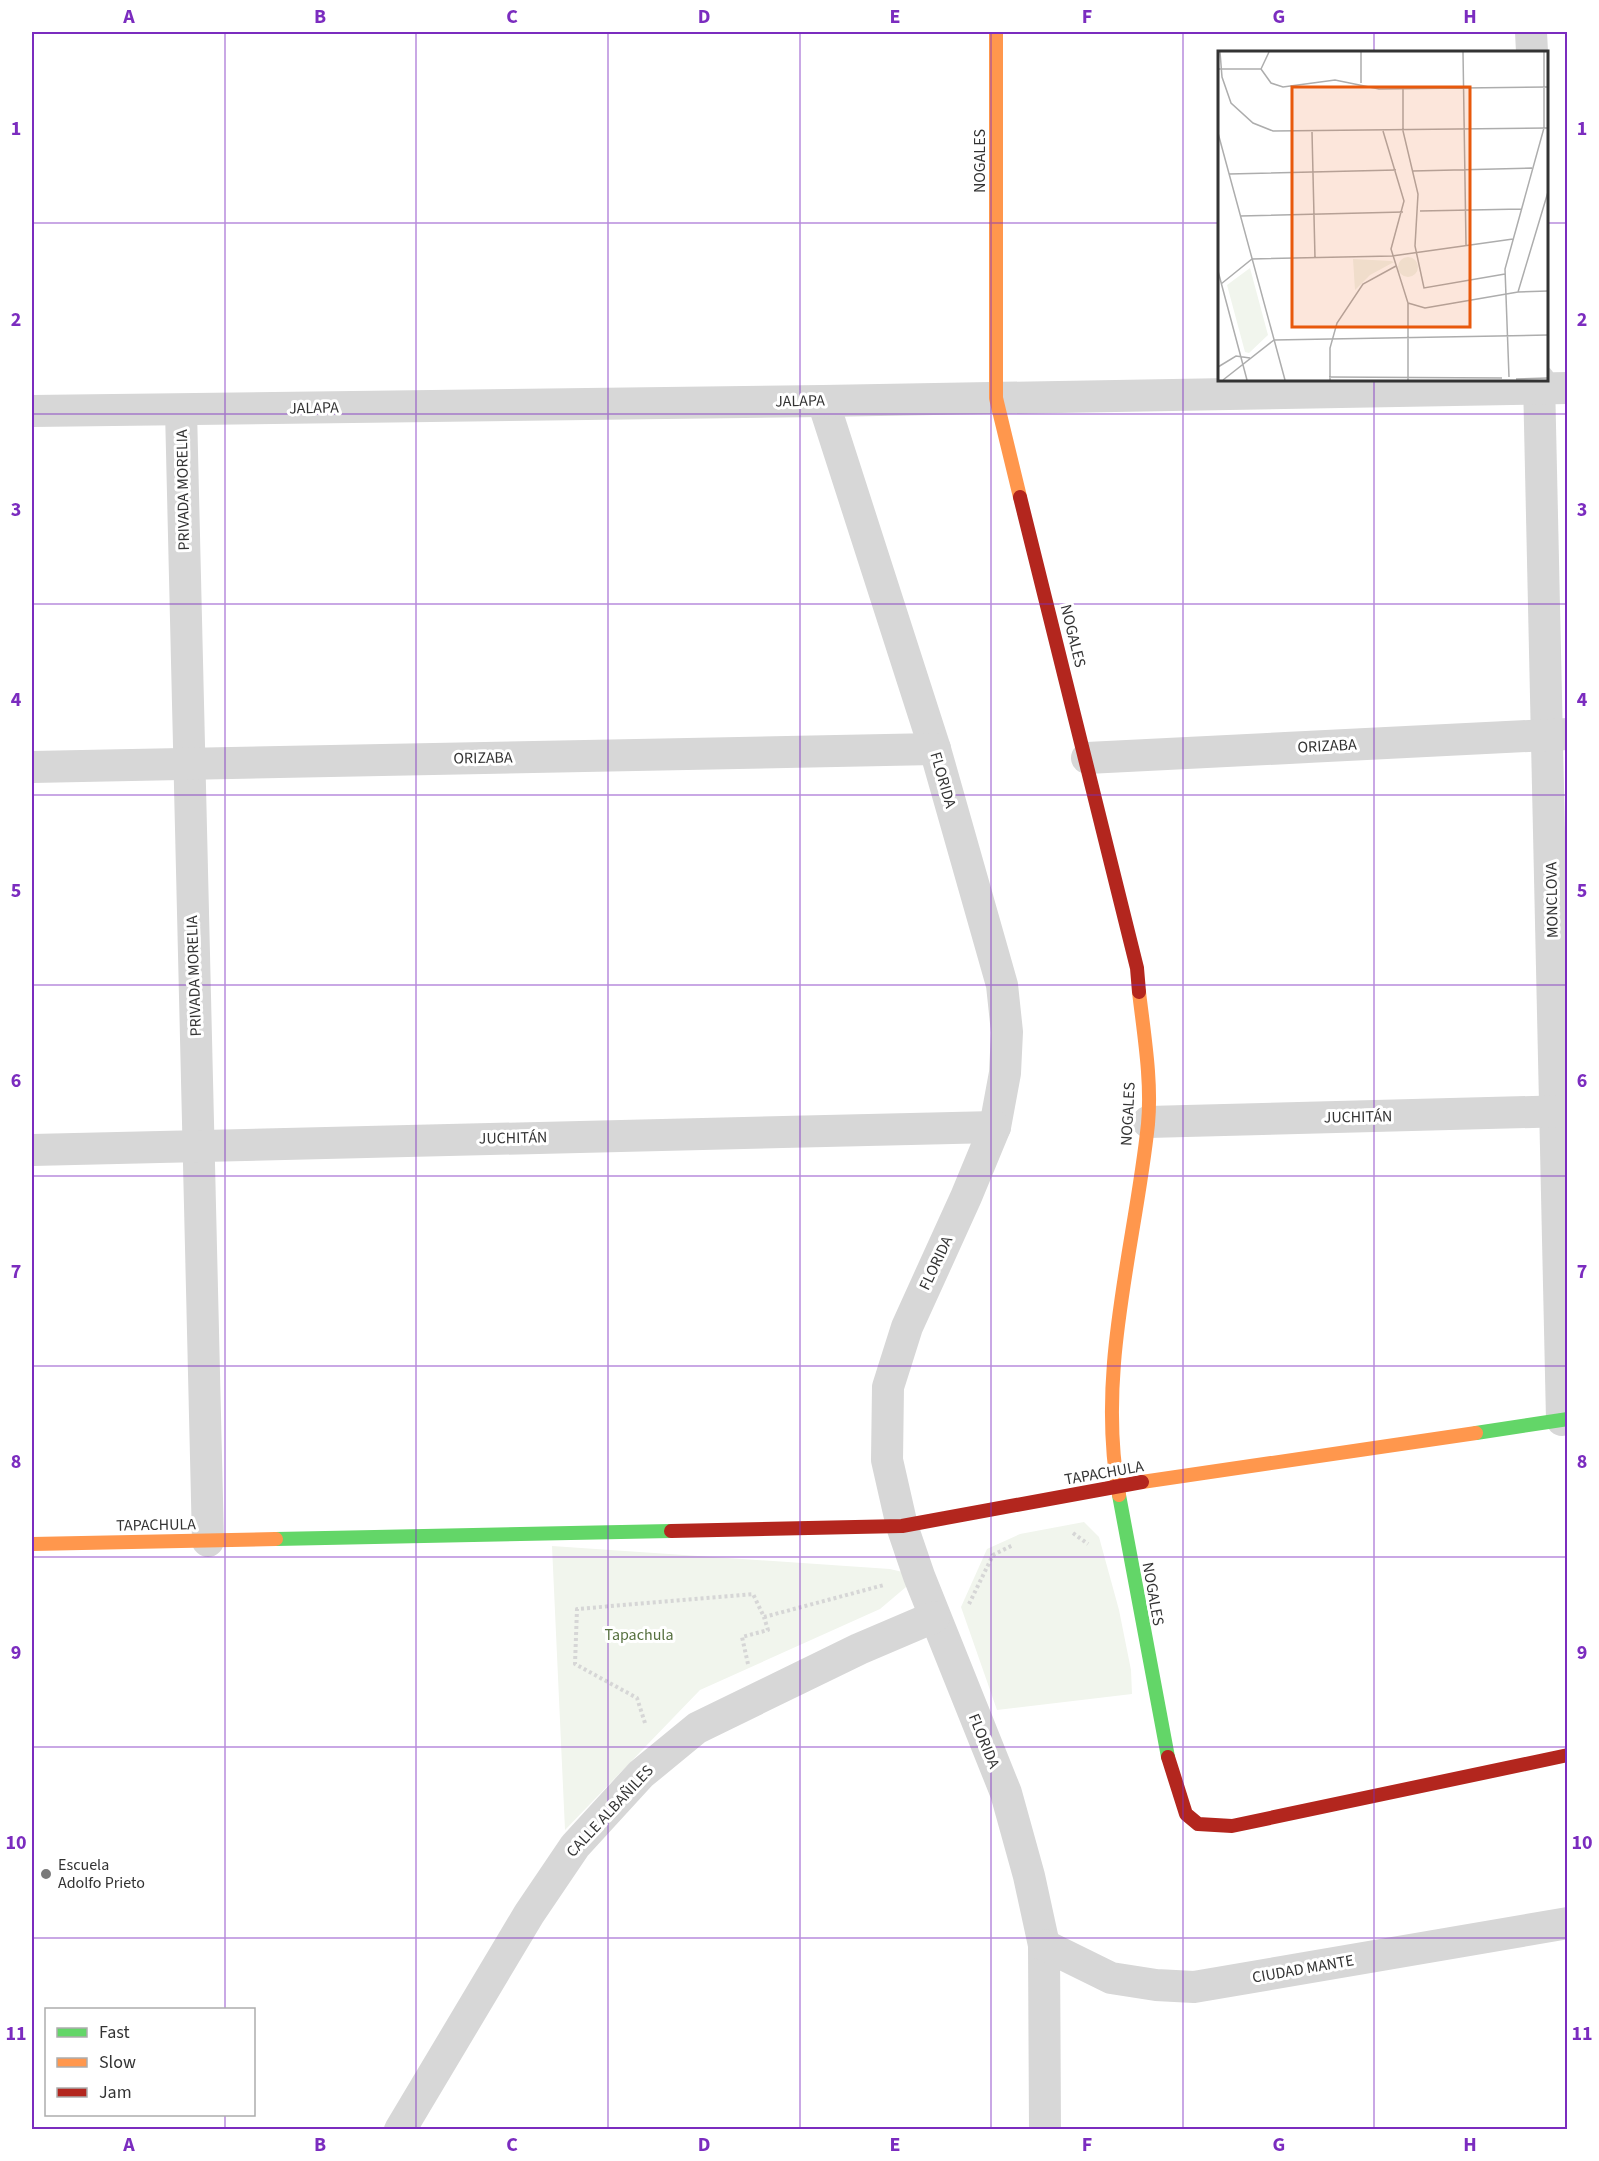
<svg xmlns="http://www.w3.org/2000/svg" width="1599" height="2161" font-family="'Source Sans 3',sans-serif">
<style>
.green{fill:#f1f5ed}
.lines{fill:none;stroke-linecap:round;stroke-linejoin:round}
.path{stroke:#d6d6d6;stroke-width:4;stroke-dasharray:3 3;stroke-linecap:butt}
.street{stroke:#d7d7d7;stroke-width:32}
.fast{stroke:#63d668;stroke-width:14}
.slow{stroke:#ff974d;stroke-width:14}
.jam{stroke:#b3261e;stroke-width:14}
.grid{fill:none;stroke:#7b2cbf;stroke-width:1.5;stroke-opacity:0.55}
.poi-dot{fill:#7a7a7a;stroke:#fff;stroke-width:2}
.labels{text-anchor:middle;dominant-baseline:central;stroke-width:6;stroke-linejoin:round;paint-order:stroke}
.street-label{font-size:16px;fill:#333;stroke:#fff}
.park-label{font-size:16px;fill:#56703f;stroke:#fff}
.poi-label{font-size:16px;fill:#333;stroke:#fff;text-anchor:start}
.inset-road{fill:none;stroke:#adadad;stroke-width:1.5}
.view{fill:#e8590c;fill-opacity:0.15;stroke:#e8590c;stroke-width:3}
.inset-edge{fill:none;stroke:#333;stroke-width:3}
.neatline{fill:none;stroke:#7b2cbf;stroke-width:2}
.grid-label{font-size:20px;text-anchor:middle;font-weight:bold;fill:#7b2cbf}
</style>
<rect width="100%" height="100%" fill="#fff"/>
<g class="green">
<polygon points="1084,1522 1099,1537 1119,1610 1131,1670 1132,1694 997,1710 961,1607 987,1549 1020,1534"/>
<polygon points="552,1546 890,1569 919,1576 880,1609 700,1690 565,1830"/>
</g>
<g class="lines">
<g class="path">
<polyline points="1073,1533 1088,1544"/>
<polyline points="969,1604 993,1555 1013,1545"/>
<polyline points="748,1664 742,1637 768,1630 764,1617"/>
<polyline points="645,1723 637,1698 575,1664 577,1609 753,1594 764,1617 884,1585"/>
</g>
<g class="street">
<polyline points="1531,32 1532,52"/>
<polyline points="1539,380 1562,1420"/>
<polyline points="823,401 935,749 1002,985 1007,1032 1005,1073 995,1127 966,1197 907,1327 888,1387 887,1460 902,1526 919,1576 1006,1793 1029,1876 1044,1945 1045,2130"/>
<polyline points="181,410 208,1541"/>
<polyline points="32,411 823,401 1568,388"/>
<polyline points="1087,758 1568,734"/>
<polyline points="32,767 935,749"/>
<polyline points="1148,1122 1568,1111"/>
<polyline points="32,1150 995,1127"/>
<polyline points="1044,1945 1111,1978 1156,1985 1194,1987 1568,1923"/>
<polyline points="400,2130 529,1914 575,1846 641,1774 697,1728 859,1649 934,1617"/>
</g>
<g class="fast">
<polyline points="1476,1433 1568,1419"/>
<polyline points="1119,1495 1168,1757"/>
<polyline points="276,1539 671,1531"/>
</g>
<g class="slow">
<polyline points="996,32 996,398 1020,497"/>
<polyline points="1142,1482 1476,1433"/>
<path d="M1119,1495C1096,1370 1135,1247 1148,1124C1152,1081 1144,1035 1139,992"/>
<polyline points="32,1544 276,1539"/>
</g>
<g class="jam">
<polyline points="1020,497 1137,968 1139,992"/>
<polyline points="671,1531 902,1526 1142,1482"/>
<polyline points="1168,1757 1186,1814 1198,1824 1232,1826 1568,1755"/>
</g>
</g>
<path class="grid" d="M225,32V2010M416,32V2130M608,32V2130M800,32V2130M991,32V2130M1183,32V2130M1374,32V52M32,223H1220M1546,223H1568M1374,380V2130M32,414H1568M32,604H1568M32,795H1568M32,985H1568M32,1176H1568M32,1366H1568M32,1557H1568M32,1747H1568M32,1938H1568M225,2114V2130"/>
<circle class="poi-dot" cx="46" cy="1874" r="6"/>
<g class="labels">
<g class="street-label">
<text transform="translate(980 161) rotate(-90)">NOGALES</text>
<text transform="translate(800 401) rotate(-1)">JALAPA</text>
<text transform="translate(314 408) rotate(-1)">JALAPA</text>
<text transform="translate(183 490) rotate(-91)">PRIVADA MORELIA</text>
<text transform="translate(1073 636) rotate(76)">NOGALES</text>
<text transform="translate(1327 746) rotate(-3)">ORIZABA</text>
<text transform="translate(483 758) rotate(-1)">ORIZABA</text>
<text transform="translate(943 780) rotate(74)">FLORIDA</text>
<text transform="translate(1552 900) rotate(-91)">MONCLOVA</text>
<text transform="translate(194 976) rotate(-92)">PRIVADA MORELIA</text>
<text transform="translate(1128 1114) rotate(-87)">NOGALES</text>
<text transform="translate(1358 1117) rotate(-1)">JUCHITÁN</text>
<text transform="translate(513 1138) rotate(-1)">JUCHITÁN</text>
<text transform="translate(936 1263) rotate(-65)">FLORIDA</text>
<text transform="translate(1104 1473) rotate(-10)">TAPACHULA</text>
<text transform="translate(156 1525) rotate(-1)">TAPACHULA</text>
<text transform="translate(1153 1594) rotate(80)">NOGALES</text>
<text transform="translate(984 1741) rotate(68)">FLORIDA</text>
<text transform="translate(610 1811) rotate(-47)">CALLE ALBAÑILES</text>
<text transform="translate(1303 1969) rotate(-10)">CIUDAD MANTE</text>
</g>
<g class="park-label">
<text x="639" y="1635">Tapachula</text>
</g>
<g class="poi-label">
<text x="58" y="1865">Escuela<tspan x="58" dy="18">Adolfo Prieto</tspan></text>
</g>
</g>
<g transform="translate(1218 51)">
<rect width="330" height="330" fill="#fff"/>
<path d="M180 216a10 10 0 1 1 20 0a10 10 0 1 1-20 0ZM135,208L173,210L176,211L152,224L137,239ZM32,217L50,284L31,302L27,301L9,234Z" fill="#f1f5ed"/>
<path class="inset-road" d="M2,1L4,26L13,52L35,72L55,80L330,77M245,1L248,194M1,18H43M43,18L53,32L65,36L117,29L161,38L330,36M43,18L51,1M143,32V1M185,38V80L200,143L197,195L206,237L287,223M165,80L186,150L173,198L190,252V329M94,81L97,207M0,82L67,329M195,120L314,117M11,123L178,119M202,160L304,158M22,165L185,161M0,220L29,329M3,233L34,208L174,205L295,188M300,241L330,141M190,252L207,257L300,241L330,240M0,316L18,305L32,307M111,326L284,327M291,326L287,218L326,77V1M298,328L330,327M5,329L56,289L330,284M112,329V297L119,272L145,233L178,215"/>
<path class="view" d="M74,36H252V276H74Z"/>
<rect width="330" height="330" class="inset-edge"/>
</g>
<rect width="1599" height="2161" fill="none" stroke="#ffffff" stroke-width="66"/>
<rect x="45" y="2008" width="210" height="108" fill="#ffffff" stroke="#adadad" stroke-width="1.5"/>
<rect x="57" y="2028" width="30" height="9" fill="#63d668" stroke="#adadad" stroke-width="1.5"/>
<text x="99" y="2038" font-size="18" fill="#333333">Fast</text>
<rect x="57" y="2058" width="30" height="9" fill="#ff974d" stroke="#adadad" stroke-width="1.5"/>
<text x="99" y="2068" font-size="18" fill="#333333">Slow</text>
<rect x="57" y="2088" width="30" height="9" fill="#b3261e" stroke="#adadad" stroke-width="1.5"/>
<text x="99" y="2098" font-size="18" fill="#333333">Jam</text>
<rect x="33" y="33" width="1533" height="2095" class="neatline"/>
<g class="grid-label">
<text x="129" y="23">A</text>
<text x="320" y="23">B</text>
<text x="512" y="23">C</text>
<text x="704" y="23">D</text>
<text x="895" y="23">E</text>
<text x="1087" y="23">F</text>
<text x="1279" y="23">G</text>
<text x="1470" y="23">H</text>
<text x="16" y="135">1</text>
<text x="1582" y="135">1</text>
<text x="16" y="326">2</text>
<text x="1582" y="326">2</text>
<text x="16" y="516">3</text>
<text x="1582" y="516">3</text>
<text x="16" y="706">4</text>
<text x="1582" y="706">4</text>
<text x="16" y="897">5</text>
<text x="1582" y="897">5</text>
<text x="16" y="1087">6</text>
<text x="1582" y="1087">6</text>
<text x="16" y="1278">7</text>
<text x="1582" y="1278">7</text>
<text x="16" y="1468">8</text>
<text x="1582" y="1468">8</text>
<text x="16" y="1659">9</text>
<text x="1582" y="1659">9</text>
<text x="16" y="1849">10</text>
<text x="1582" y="1849">10</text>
<text x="16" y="2040">11</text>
<text x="1582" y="2040">11</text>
<text x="129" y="2151">A</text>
<text x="320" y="2151">B</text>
<text x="512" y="2151">C</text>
<text x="704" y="2151">D</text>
<text x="895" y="2151">E</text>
<text x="1087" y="2151">F</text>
<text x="1279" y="2151">G</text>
<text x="1470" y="2151">H</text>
</g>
</svg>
